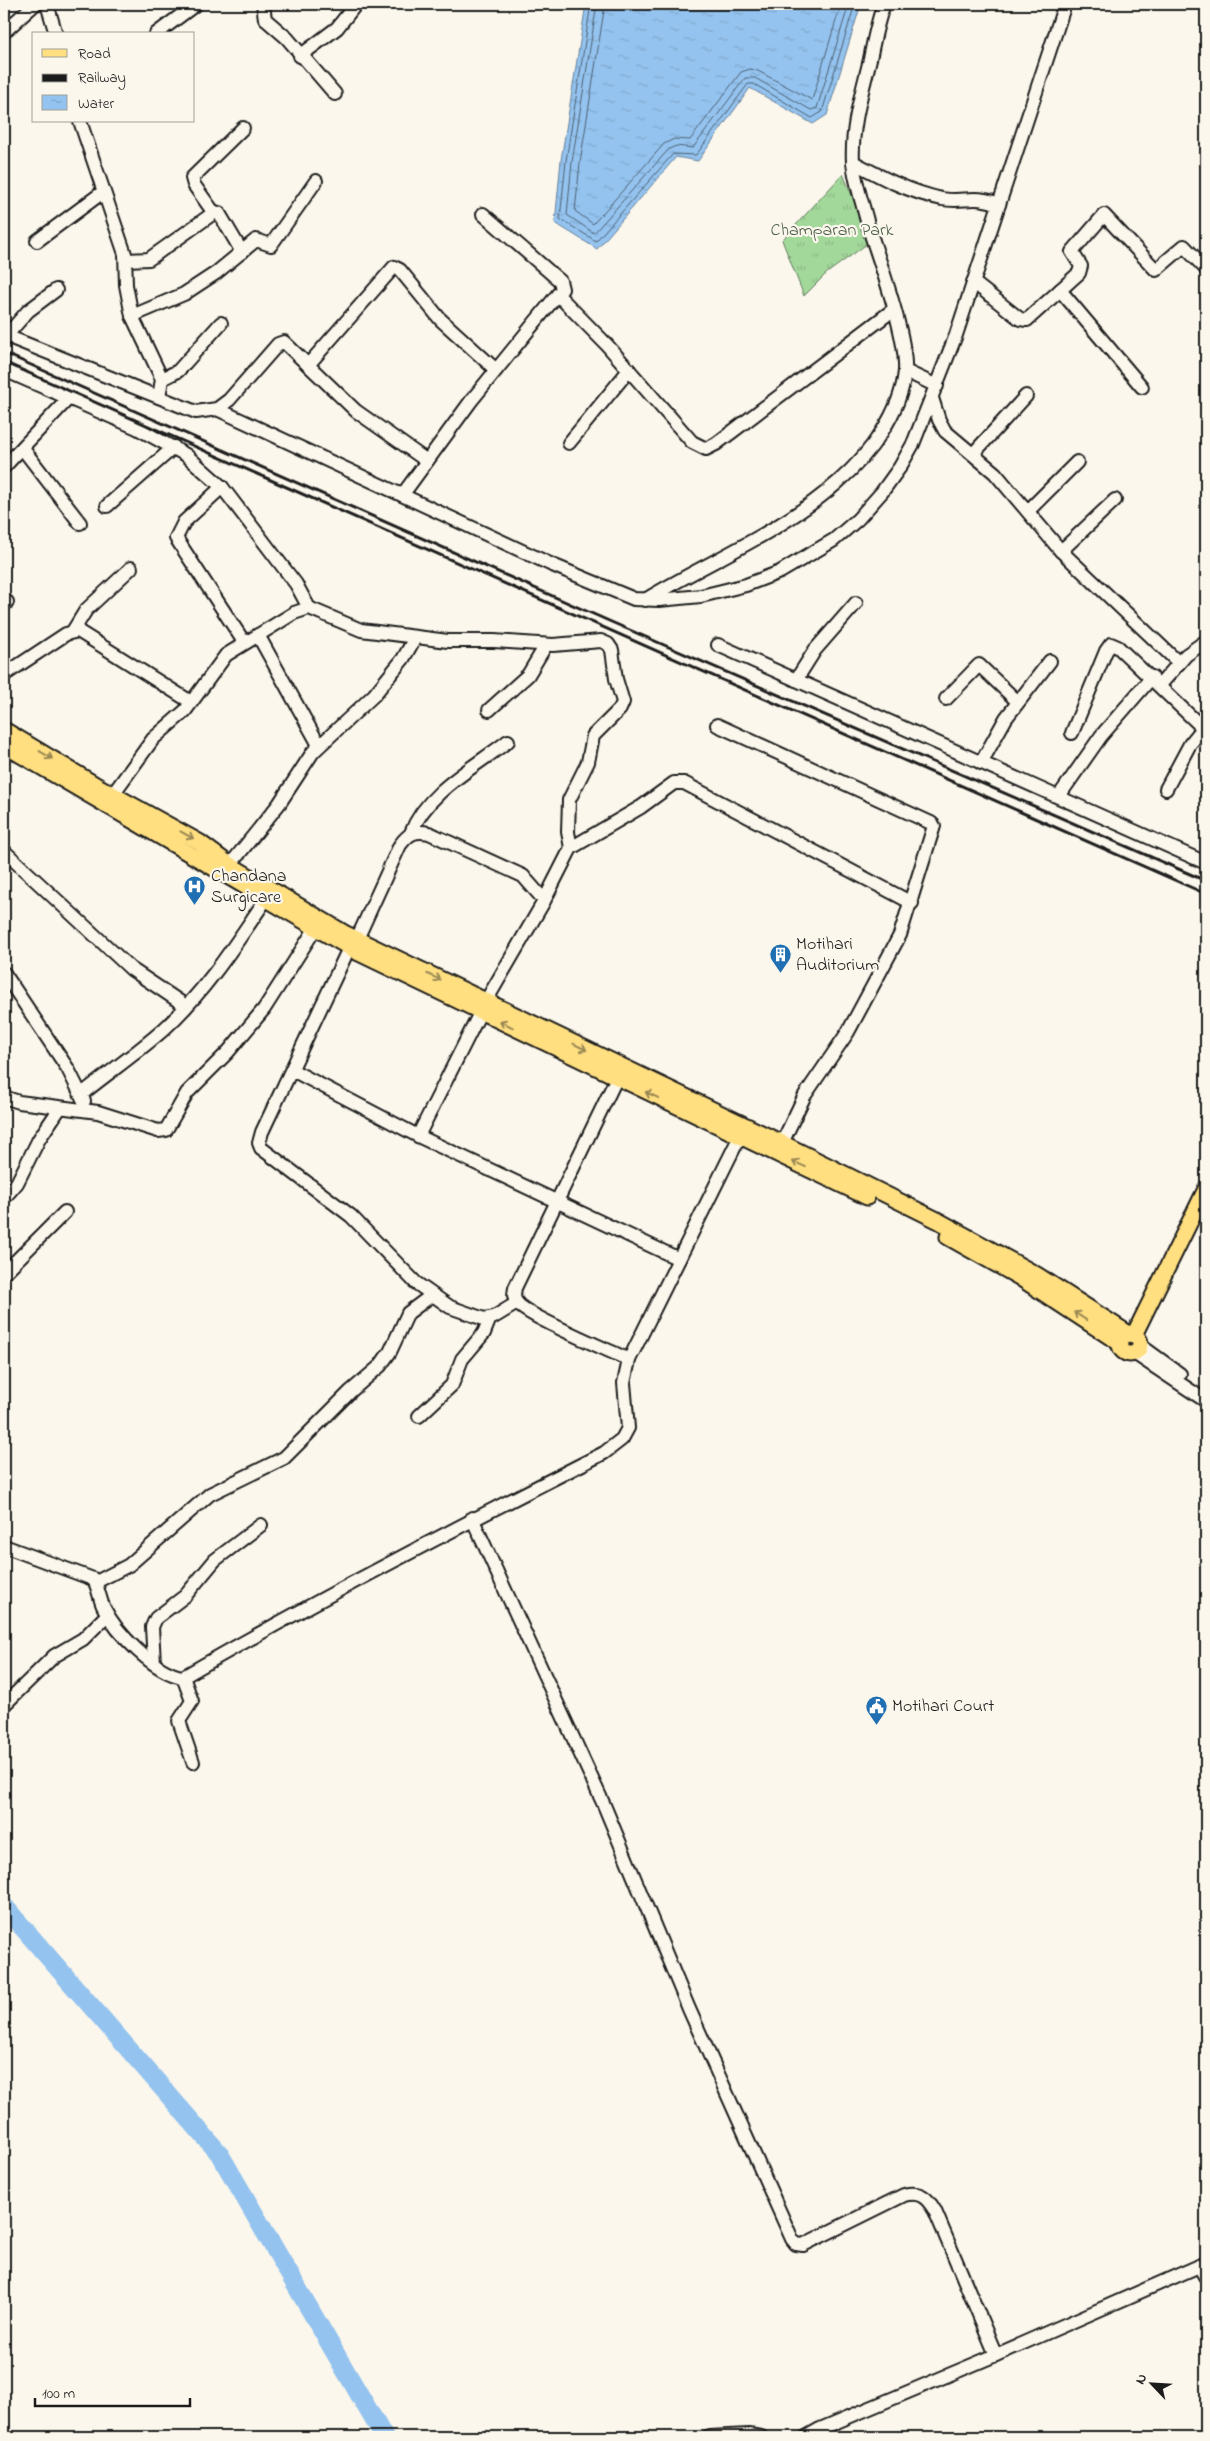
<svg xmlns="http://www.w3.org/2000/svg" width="1210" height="2441" font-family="'Indie Flower',sans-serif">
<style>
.grass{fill:url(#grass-tufts);stroke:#607a5c}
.water{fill:url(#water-ripples);stroke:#64809b}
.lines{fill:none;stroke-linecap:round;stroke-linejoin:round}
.shore{stroke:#4c5f70;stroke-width:1}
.river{stroke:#94c3ef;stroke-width:19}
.minor-casing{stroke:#1c1c1c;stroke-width:16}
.major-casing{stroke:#1c1c1c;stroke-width:19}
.minor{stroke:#fbf7ec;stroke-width:12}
.major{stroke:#ffdf80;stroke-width:15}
.rail{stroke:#1c1c1c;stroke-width:3}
.oneway{stroke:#998753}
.labels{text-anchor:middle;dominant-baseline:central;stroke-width:4.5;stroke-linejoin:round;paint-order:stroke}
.park-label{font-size:18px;fill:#4b5e48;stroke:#fbf7ec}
.poi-label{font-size:18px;fill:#1c1c1c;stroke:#fbf7ec;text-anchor:start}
</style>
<defs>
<pattern id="grass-tufts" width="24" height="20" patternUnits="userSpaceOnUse" patternTransform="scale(1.25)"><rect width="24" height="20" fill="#a3d89b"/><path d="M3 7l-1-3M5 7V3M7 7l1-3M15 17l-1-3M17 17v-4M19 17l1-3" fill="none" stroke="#8cb985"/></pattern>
<pattern id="water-ripples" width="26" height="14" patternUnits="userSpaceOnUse" patternTransform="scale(1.25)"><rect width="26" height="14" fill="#94c3ef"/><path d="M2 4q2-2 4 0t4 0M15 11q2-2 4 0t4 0" fill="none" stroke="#7fa7cc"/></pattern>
</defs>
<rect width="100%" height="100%" fill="#fbf7ec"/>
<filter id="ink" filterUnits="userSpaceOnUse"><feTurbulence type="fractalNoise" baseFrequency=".02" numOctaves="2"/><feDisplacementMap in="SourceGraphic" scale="10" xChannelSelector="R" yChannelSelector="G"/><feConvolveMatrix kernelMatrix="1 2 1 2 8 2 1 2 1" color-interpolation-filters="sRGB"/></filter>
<g filter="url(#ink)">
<polygon class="grass" points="843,174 871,241 827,273 804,296 782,240"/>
<polygon class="water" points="586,4 861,4 827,115 813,124 750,88 698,161 676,157 597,249 555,223 561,160"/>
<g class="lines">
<g class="shore">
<polyline points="591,4 566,161 560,219 596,241 673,154 696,155 748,84 754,84 812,118 822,112 855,4"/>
<polyline points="597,4 572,162 567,215 594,233 669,149 676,146 693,148 745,78 755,78 811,110 817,108 849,4"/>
<polyline points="605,4 580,163 575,211 593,224 664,144 674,139 690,140 741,72 750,69 758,71 812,100 841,4"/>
</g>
<polyline class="river" points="4,1906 219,2153 384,2437"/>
<defs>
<g id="minor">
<polyline points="47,4 56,34"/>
<polyline points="263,4 265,19 287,38 335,94"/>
<polyline points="4,32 35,4"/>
<polyline points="156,34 196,4"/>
<polyline points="300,56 337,28 356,4"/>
<polyline points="80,121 125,254 126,285 132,316 162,379 159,397"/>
<path d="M853,162C883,178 909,192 942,199C964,203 974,194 999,204"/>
<polyline points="214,213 194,185 192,178 243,128"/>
<polyline points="37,241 103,192"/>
<polyline points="126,260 149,259 215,212 219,213 242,252"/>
<polyline points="973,282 1020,319 1027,320 1079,273 1081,266 1072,252 1104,215 1156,270 1184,246 1206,269"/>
<polyline points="1060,290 1142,387"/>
<polyline points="558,295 607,345 692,442 706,449 716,444 893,310"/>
<polyline points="132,316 184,294 216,273 256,240 271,245 316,181"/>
<polyline points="4,335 196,412 217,409 229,400 278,344 284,342 356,411 427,461"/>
<polyline points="6,336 28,311 56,290"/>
<polyline points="308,365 394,267 400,270 440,319 496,370"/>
<polyline points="4,370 137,428 186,455 222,487 296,584 309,608"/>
<polyline points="905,371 937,386"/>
<polyline points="162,379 178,371 221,323"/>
<polyline points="932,398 939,420 945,431 995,473 1061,551 1179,663"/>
<polyline points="217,409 550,564 634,599 659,600 701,596 746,585 780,572 834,540 858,519 882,492 900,467 913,444 956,335 1065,4"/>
<polyline points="569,443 629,370"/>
<polyline points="23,449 80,523"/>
<polyline points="973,454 1026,396"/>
<polyline points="4,467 68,399"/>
<polyline points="222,487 184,522 176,538 244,642"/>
<polyline points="403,494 471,401 562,289 560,281 483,214"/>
<polyline points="107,506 174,447"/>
<polyline points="1028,511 1077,462"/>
<polyline points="1061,551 1115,500"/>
<path d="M645,600C709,561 782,532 838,482C869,455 901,413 905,371C907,335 879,261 868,225C863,204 855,183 853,162C851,127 862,93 870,59C874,40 877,22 884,4"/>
<polyline points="4,605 7,602"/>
<polyline points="73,631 86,610 131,568"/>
<polyline points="258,635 319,745"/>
<polyline points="718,645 1206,863"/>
<polyline points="4,675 66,634 78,631 191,702"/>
<polyline points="796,680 815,650 856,603"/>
<polyline points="1160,685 1186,655 1206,641"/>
<polyline points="946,699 979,665 1018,702"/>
<polyline points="489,710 528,675 546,645"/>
<polyline points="717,725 931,823 934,826 900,935 848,1032 805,1095 782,1143"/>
<polyline points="1072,733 1106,651 1111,644 1118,647 1206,731"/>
<polyline points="981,763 1006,718 1050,661"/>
<polyline points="1166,789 1190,744 1203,728"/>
<polyline points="113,794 153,739 185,711 226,655 294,613 309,608 361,630 448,641 494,641 553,645 601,641 608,644 612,650 616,679 623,702 620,709 593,736 588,762 569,800 568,832 571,848"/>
<polyline points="1059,796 1101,736 1152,677"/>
<path d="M411,833C426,792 475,767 508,741"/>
<polyline points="4,851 131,969 186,1006"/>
<polyline points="230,865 279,804 313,752 374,695 403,659 415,638"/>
<path d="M357,939L400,845C409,833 415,830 429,833L523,876L544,900"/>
<polyline points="349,948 262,1132 259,1143 261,1148 351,1216 416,1283 450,1307 484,1319 494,1317 517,1303"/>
<polyline points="4,973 68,1069 84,1101"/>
<path d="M621,1069L515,1288C514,1294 513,1298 517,1303C528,1317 609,1350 629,1360"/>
<polyline points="292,1070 418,1136 679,1259"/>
<path d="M82,1094C108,1073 137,1053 163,1030C204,993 235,945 266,899"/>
<polyline points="4,1097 19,1102 98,1112 158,1131 166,1130 187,1093 228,1052 264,1009 315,929"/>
<polyline points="418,1136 486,1001 543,903 571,848 641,807 674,783 684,783 912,903"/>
<polyline points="4,1198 17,1183 39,1139 60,1108"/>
<polyline points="4,1273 65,1212"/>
<polyline points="1140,1345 1180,1374"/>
<polyline points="1134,1353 1206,1401"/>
<polyline points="419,1416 452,1385 462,1359 484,1333 490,1318"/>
<path d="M472,1518L604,1805L689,2009L792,2239L796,2244L803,2245L904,2195C920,2191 927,2197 935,2211L996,2355"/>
<path d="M4,1546L93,1579C99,1587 99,1599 104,1608C116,1633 155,1673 183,1677C321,1597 462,1525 604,1453L622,1439L628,1428L624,1383L629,1360L744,1128"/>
<polyline points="96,1582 129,1565 210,1494 284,1458 351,1391 380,1366 390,1352 408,1313 432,1295"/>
<polyline points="154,1663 152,1627 156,1618 185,1596 215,1560 261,1525"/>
<polyline points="183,1677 192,1701 179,1721 193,1762"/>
<polyline points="4,1705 54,1656 83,1639 107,1615"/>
<polyline points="1199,2266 1206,2278"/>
<polyline points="709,2437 749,2435 761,2437"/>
<polyline points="806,2437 820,2429 996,2355 1206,2263"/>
</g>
<g id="major">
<polyline points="4,730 94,784 199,842 230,865 344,933 782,1143 937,1220 1037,1275 1129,1334"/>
<polyline points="4,745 359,953 867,1197"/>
<polyline points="948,1237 1019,1277 1121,1344"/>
<circle cx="1130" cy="1344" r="10"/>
<polyline points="1134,1335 1206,1189"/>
</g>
</defs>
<use href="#minor" class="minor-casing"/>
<use href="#major" class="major-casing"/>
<use href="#minor" class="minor"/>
<use href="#major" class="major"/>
<g class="rail">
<polyline points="4,353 609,621 1206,881"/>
<polyline points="4,362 1206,894"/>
</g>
</g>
<defs><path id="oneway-shaft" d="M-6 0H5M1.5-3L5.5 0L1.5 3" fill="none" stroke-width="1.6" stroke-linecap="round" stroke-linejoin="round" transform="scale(1.25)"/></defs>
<g class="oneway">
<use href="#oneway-shaft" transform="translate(46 755) rotate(31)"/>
<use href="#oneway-shaft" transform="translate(187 835) rotate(29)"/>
<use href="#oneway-shaft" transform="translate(434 977) rotate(25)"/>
<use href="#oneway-shaft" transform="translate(506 1024) rotate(-154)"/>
<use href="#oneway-shaft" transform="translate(580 1047) rotate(26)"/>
<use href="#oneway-shaft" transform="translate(652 1095) rotate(-155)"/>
<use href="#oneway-shaft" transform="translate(799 1164) rotate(-155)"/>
<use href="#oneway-shaft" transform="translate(1080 1316) rotate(-146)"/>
</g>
</g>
<defs>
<symbol id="hospital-pin" viewBox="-11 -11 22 30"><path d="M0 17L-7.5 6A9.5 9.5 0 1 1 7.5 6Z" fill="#1f6fb2" stroke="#fbf7ec"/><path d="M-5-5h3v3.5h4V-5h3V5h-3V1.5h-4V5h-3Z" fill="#fff"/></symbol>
<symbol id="building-pin" viewBox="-11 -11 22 30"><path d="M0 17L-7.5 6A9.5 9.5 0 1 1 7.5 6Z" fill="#1f6fb2" stroke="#fbf7ec"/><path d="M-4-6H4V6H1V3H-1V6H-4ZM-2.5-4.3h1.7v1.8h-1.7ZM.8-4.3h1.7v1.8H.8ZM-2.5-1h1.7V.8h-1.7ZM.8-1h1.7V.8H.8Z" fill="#fff"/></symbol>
<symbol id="civic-pin" viewBox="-11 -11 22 30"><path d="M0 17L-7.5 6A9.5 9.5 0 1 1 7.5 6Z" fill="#1f6fb2" stroke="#fbf7ec"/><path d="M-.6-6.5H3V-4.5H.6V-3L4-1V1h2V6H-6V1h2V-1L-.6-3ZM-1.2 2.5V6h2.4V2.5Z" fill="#fff"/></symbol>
</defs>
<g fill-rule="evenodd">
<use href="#hospital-pin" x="182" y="874" width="25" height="34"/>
<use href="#building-pin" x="768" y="942" width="25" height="34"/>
<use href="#civic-pin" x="864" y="1694" width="25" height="34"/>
</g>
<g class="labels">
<g class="park-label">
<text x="832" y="231">Champaran Park</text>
</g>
<g class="poi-label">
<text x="211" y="877">Chandana<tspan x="211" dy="21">Surgicare</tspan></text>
<text x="796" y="945">Motihari<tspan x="796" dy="21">Auditorium</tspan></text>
<text x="892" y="1707">Motihari Court</text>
</g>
</g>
<rect width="1210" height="2441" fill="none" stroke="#fbf7ec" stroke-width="20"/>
<rect x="10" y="10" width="1190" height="2421" fill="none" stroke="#1c1c1c" stroke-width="2" filter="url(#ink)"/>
<rect x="32" y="32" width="162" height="90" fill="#fbf7ec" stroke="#a29f99"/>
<rect x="42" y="49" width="25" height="8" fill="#ffdf80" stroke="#a29f99"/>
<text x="78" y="58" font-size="15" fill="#1c1c1c">Road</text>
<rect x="42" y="74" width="25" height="8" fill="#1c1c1c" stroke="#a29f99"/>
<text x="78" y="82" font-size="15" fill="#1c1c1c">Railway</text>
<rect x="42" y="95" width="25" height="15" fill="url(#water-ripples)" stroke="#a29f99"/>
<text x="78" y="108" font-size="15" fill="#1c1c1c">Water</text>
<g transform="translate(1152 2384) rotate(295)" stroke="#fbf7ec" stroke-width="4" paint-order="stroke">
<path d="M0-4L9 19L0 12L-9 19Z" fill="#1c1c1c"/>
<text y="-8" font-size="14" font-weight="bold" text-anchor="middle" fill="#1c1c1c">N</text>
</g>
<path d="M35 2398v8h155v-8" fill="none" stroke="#1c1c1c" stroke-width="2.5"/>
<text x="42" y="2398" font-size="15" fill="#1c1c1c" stroke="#fbf7ec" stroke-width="4" paint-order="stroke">100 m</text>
</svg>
